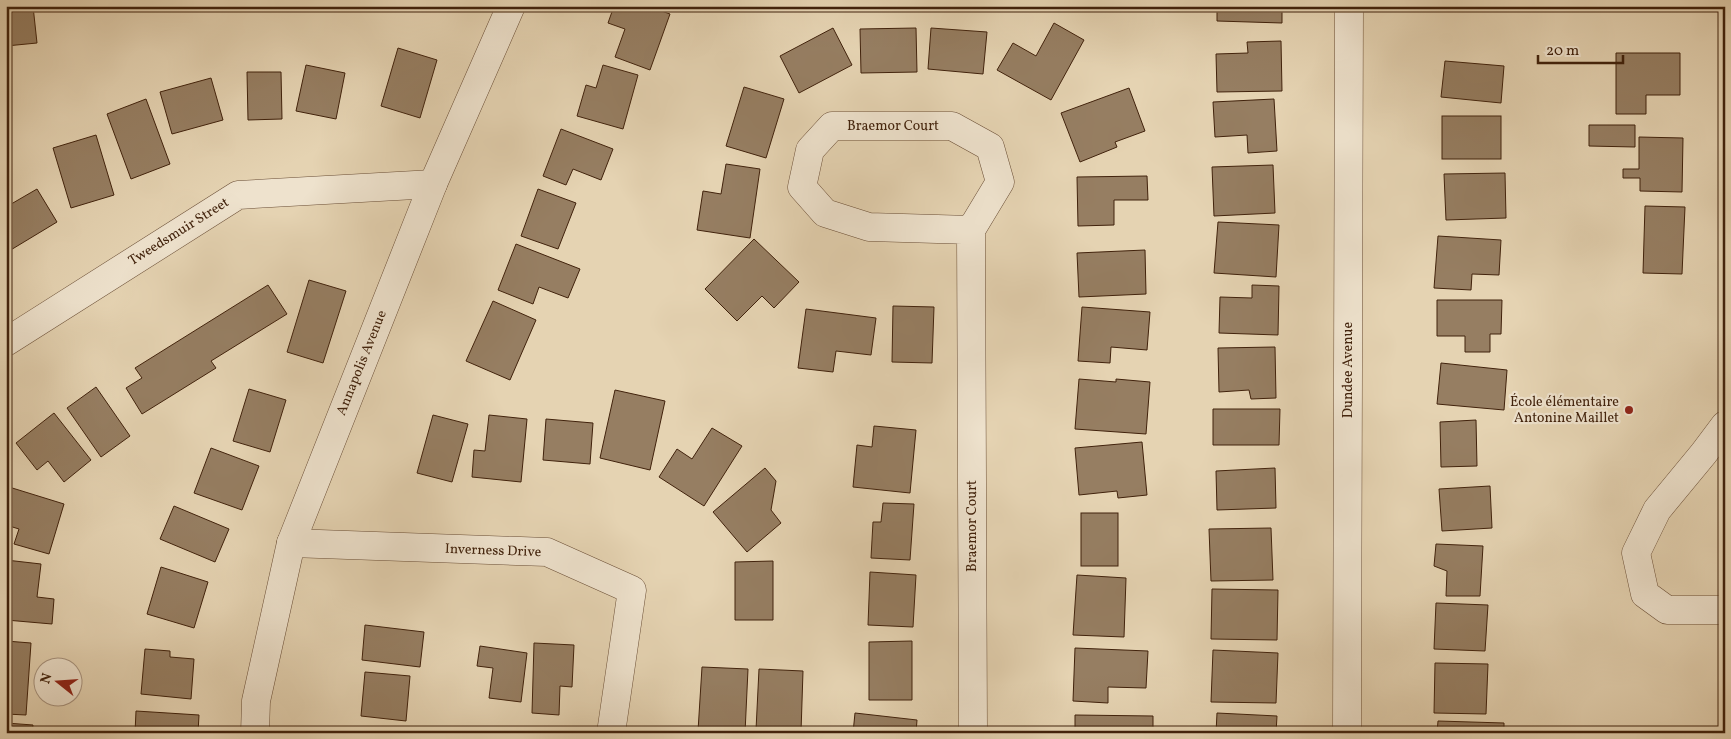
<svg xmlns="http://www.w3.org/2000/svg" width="1731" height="739" font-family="Vollkorn,serif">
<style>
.building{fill:#967e62;stroke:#41220c}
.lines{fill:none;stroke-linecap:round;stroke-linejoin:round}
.minor-casing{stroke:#6a4e36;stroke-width:29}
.minor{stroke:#eee2cd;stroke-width:28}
.poi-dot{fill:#8f2418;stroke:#eee2cd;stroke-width:2}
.labels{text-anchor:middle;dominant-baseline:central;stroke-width:4.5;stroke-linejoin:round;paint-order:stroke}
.street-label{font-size:14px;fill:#41220c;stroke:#eee2cd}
.poi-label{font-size:14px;fill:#41220c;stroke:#eee2cd;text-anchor:end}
</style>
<rect width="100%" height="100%" fill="#e5d3b2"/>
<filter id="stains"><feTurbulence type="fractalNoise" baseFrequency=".004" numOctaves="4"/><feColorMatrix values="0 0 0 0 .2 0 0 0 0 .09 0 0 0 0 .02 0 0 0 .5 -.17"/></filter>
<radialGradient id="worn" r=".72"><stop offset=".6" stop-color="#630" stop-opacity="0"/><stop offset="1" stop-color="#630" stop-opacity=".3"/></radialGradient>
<g class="building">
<polygon points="6,6 33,6 37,43 6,46"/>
<polygon points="51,6 91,6 91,7 51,8"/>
<polygon points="614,6 648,6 670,14 650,70 615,57 625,29 608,23"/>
<polygon points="1217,6 1282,6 1282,23 1217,21"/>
<polygon points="1054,23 1084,40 1051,100 997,70 1013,43 1036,56"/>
<polygon points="833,28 852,65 799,93 780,56"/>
<polygon points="916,28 917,72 861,73 860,29"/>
<polygon points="931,28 987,32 983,74 928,69"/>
<polygon points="1281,41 1282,91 1217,92 1216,54 1248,53 1247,42"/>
<polygon points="398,48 437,60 420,118 381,106"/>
<polygon points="1616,53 1680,53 1680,95 1646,95 1646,114 1616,114"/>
<polygon points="1445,61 1504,66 1501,103 1441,97"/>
<polygon points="306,65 345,73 336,119 296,111"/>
<polygon points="603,65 638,75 623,129 577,116 586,85 596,88"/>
<polygon points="247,72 281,72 282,119 248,120"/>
<polygon points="211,78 223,120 172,134 160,92"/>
<polygon points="744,87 784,99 766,158 726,146"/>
<polygon points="1129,88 1145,131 1115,142 1117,147 1080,162 1061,113"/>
<polygon points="146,99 170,164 131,179 107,114"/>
<polygon points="1274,99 1277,151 1248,153 1247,135 1215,137 1213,102"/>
<rect x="1442" y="116" width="59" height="43"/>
<polygon points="1589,125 1635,125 1635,147 1589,146"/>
<polygon points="561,129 613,149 601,180 573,169 566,185 543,176"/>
<polygon points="96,135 114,195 71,208 53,148"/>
<polygon points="1639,137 1683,138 1682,192 1640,191 1640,178 1623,178 1623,169 1639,169"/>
<polygon points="726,164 760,169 750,238 697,230 703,191 721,194"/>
<polygon points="1273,165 1275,213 1214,216 1212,167"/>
<polygon points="1505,173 1506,218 1446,220 1444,174"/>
<polygon points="1147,176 1148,200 1114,200 1114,225 1078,226 1077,177"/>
<polygon points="37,189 57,222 9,251 6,247 6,207"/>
<polygon points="538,189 576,203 558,249 521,236"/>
<polygon points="1645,206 1685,207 1682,274 1643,273"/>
<polygon points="1218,222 1279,225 1276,277 1214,273"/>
<polygon points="1438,236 1501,240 1499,275 1472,274 1471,290 1434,288"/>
<polygon points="754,239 799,282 774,308 762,296 737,321 705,289"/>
<polygon points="516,244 580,269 568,298 539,287 533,304 498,290"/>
<polygon points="1145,250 1146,294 1079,297 1077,253"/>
<polygon points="309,280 346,291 323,363 287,352"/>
<polygon points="268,285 287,314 211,361 216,368 142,414 126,388 142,378 135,368"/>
<polygon points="1252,285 1279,286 1278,335 1219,333 1220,297 1252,298"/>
<polygon points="1437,300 1502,300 1501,334 1490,334 1490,352 1465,352 1465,336 1437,336"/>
<polygon points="493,301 536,320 510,380 466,361"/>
<polygon points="893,306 934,307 932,363 892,362"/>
<polygon points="1082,307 1150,312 1147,350 1111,347 1110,363 1078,361"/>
<polygon points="806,309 876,318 871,355 836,351 833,372 798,368"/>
<polygon points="1275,347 1276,398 1251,399 1249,390 1219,392 1218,348"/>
<polygon points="1441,363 1507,370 1504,410 1437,404"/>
<polygon points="1079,379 1116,382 1116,379 1150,382 1146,434 1075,429"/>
<polygon points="96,387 130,436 101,457 67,408"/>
<polygon points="249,389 286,400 270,452 233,441"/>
<polygon points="615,390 665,401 650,470 600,458"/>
<polygon points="1213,409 1280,409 1279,445 1213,445"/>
<polygon points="54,413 91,460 64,482 48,461 37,470 16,443"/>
<polygon points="433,415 468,424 452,482 417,473"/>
<polygon points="489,415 527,419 521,482 472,477 474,450 485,451"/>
<polygon points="546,419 593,423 590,464 543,460"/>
<polygon points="1476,420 1477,466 1441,467 1440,422"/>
<polygon points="874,426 916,430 910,493 853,487 857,445 872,447"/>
<polygon points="712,428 742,446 704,506 659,477 677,449 692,459"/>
<polygon points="1142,442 1147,495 1118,498 1117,491 1079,495 1075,448"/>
<polygon points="211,448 259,466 242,510 194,493"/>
<polygon points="765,468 776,481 771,510 781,523 747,552 713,512"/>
<polygon points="1275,468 1276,508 1217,510 1216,471"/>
<polygon points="1490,486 1492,528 1442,531 1439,489"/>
<polygon points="9,487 64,504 49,554 14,544 19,529 6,525 6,495"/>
<polygon points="883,503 914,504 910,560 871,558 873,522 881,522"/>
<polygon points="174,506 229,529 215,562 160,539"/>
<rect x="1081" y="513" width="37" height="53"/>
<polygon points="1271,528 1273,580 1211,581 1209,529"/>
<polygon points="1436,544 1483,546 1480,596 1446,596 1447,571 1434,566"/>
<polygon points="6,560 41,564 37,597 54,599 52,624 6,620"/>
<polygon points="773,561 773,620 735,620 735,562"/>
<polygon points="161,567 208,582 194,628 147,614"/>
<polygon points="870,572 916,575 913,627 868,625"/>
<polygon points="1077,575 1126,578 1124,637 1073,635"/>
<polygon points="1212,589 1278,590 1277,640 1211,639"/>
<polygon points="1436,603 1488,605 1485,651 1434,649"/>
<polygon points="365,625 424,632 420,667 362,660"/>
<polygon points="6,641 31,643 26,715 6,714"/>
<polygon points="912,641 912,700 869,700 869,642"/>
<polygon points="534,643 574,645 572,687 560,686 559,715 532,713"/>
<polygon points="480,646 527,653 521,702 489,698 493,668 477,666"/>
<polygon points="1075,648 1148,651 1146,688 1108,687 1108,703 1073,701"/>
<polygon points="145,649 170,651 170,657 194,659 191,699 141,694"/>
<polygon points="1213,650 1278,653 1276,703 1211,702"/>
<polygon points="1435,663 1488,664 1486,714 1434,713"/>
<polygon points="702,667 748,669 745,733 698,731"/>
<polygon points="759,669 803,671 801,732 756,730"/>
<polygon points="365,672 410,676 406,721 361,716"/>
<polygon points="136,711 199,715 198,733 135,733"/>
<polygon points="855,713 917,720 916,733 853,733"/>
<polygon points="1217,713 1277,716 1276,733 1216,733"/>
<polygon points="1075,715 1153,716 1153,733 1075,733"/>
<polygon points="1438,721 1504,723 1504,733 1437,733"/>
<polygon points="6,723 33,725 32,733 6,733"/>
</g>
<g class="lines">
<defs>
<g id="minor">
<polyline points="971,230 869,227 825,213 802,187 810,150 832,126 952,126 990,147 1000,182 971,230 973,733"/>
<polyline points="6,342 238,195 433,184"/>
<polyline points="1725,425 1704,453 1657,510 1636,553 1645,594 1667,610 1725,610"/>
<polyline points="291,543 547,552 632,590 611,733"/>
<polyline points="255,733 256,701 291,543 433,184 511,6"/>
<polyline points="1347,733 1349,6"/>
</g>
</defs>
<use href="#minor" class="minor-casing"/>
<use href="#minor" class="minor"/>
</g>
<circle class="poi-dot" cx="1629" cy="410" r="5"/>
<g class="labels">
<g class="street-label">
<text x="893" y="126">Braemor Court</text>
<text transform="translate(179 232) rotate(-32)">Tweedsmuir Street</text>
<text transform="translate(362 363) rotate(-68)">Annapolis Avenue</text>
<text transform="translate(1348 370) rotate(-90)">Dundee Avenue</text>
<text transform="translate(972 526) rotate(-90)">Braemor Court</text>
<text transform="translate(493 551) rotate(2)">Inverness Drive</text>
</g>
<g class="poi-label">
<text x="1619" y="402">École élémentaire<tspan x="1619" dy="16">Antonine Maillet</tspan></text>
</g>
</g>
<rect width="1731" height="739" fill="none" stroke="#e5d3b2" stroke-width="25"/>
<rect x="8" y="8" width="1716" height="724" fill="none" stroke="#41220c" stroke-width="2.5"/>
<rect x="12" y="12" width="1706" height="714" fill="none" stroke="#41220c"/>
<g transform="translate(58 682) rotate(287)"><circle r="24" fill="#eee2cd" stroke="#a99580"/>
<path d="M0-4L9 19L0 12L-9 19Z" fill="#8f2418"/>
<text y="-8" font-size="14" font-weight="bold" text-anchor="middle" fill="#41220c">N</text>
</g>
<path d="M1538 55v8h85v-8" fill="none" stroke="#41220c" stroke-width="2.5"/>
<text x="1546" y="55" font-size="15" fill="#41220c" stroke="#eee2cd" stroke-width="4" paint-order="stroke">20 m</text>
<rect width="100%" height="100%" filter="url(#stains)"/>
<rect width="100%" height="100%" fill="url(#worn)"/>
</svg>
